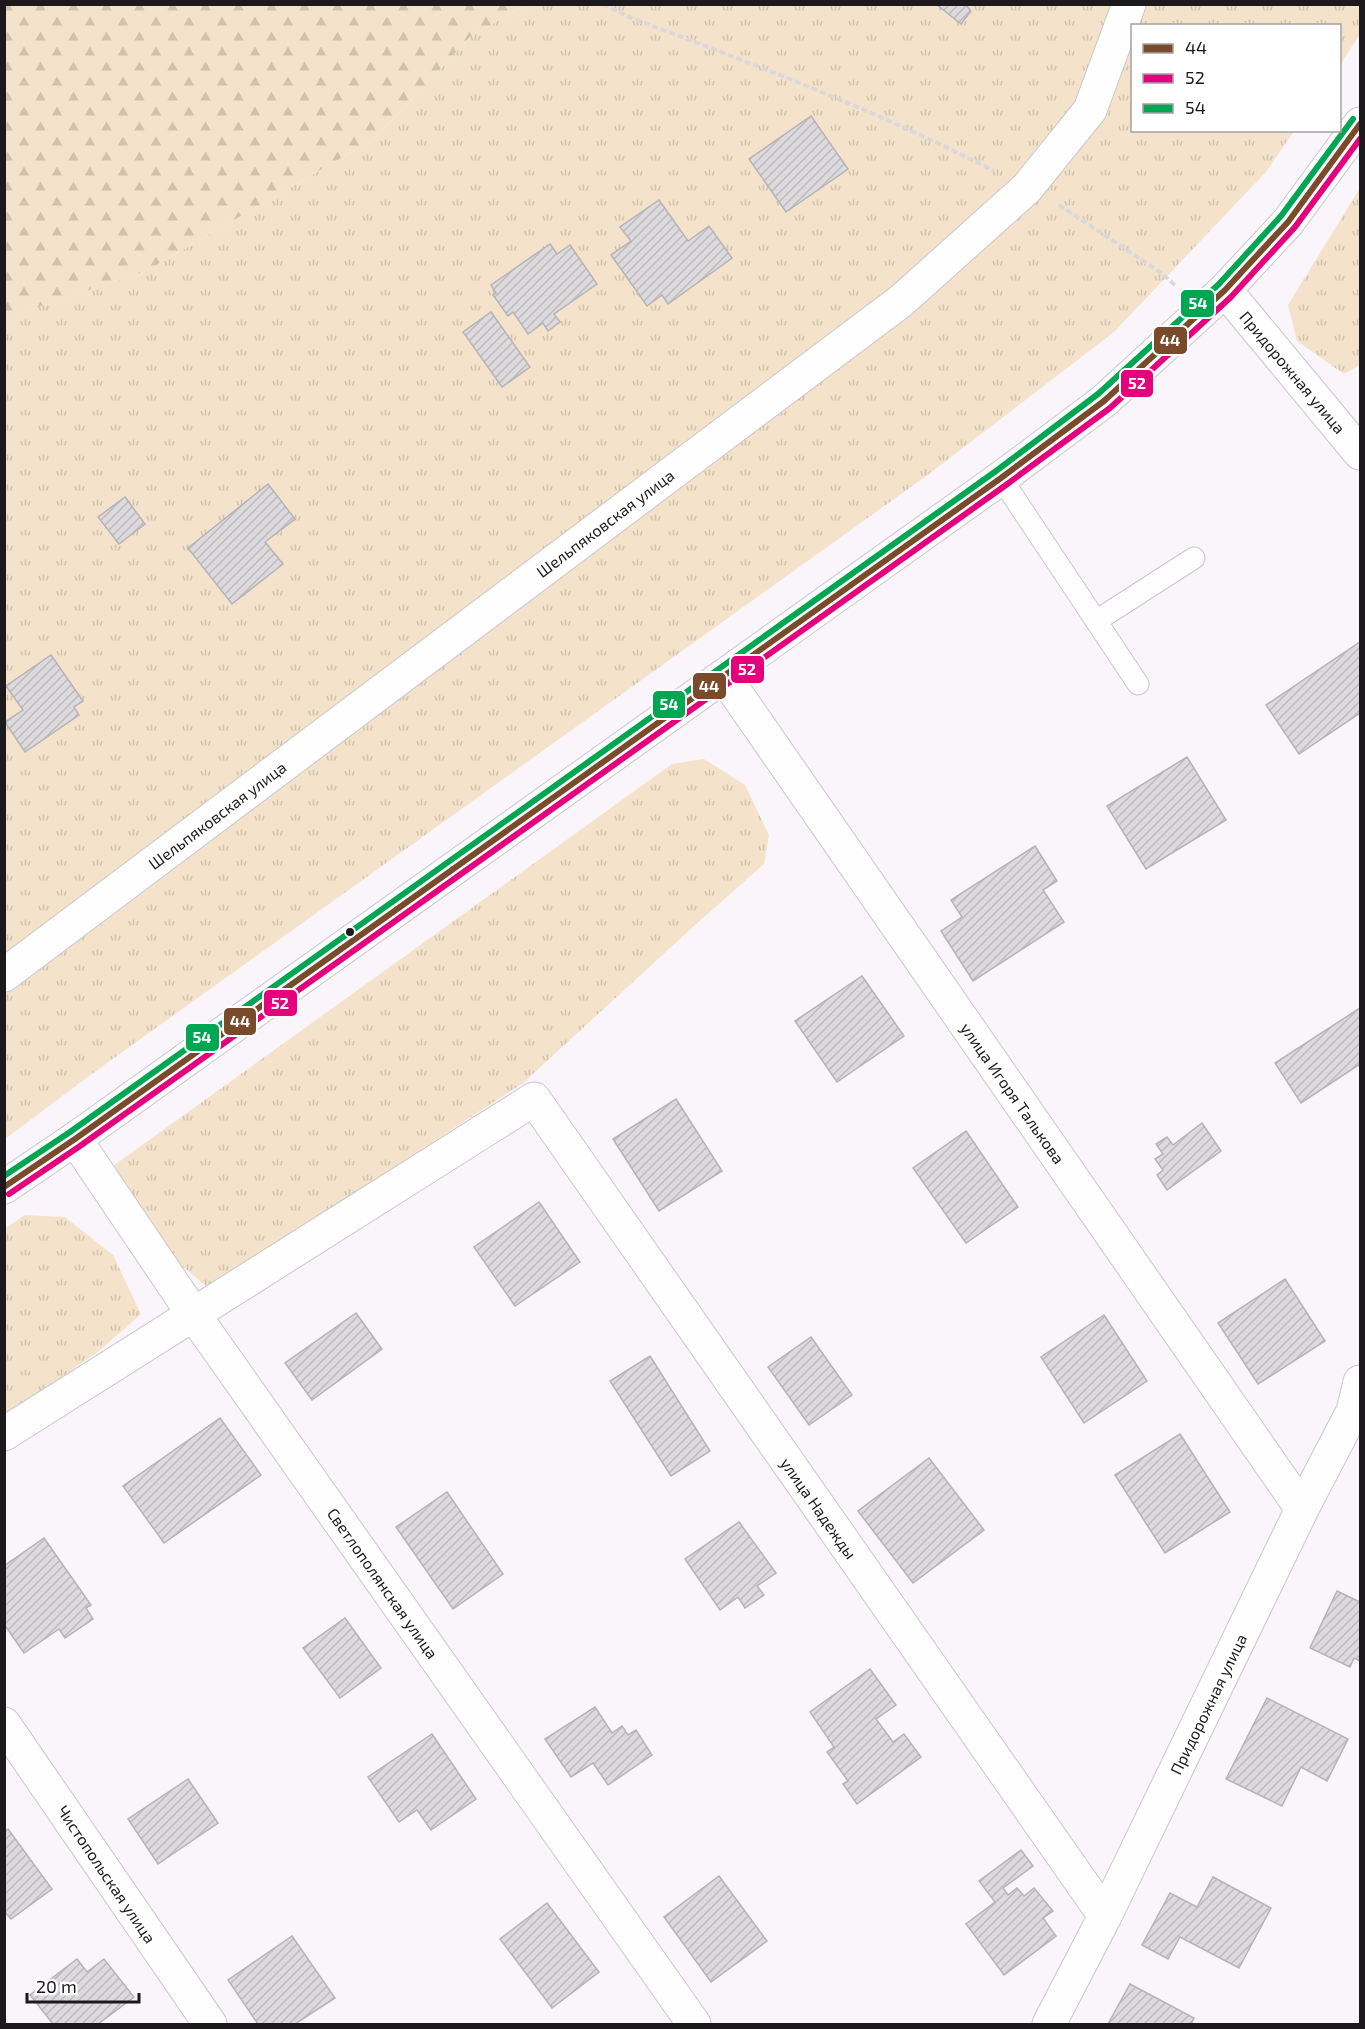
<svg xmlns="http://www.w3.org/2000/svg" width="1365" height="2029" font-family="'Exo 2',sans-serif">
<style>
.grass{fill:url(#grass-tufts)}
.forest{fill:url(#forest-firs)}
.building{fill:url(#building-hatch);stroke:#b6b3b7;stroke-width:1.5}
.lines{fill:none;stroke-linecap:round;stroke-linejoin:round}
.service-casing{stroke:#cac7cb;stroke-width:23}
.minor-casing{stroke:#cac7cb;stroke-width:35}
.tertiary-casing{stroke:#cac7cb;stroke-width:35}
.path{stroke:#dad8da;stroke-width:4;stroke-dasharray:6 3;stroke-linecap:butt}
.service{stroke:#fefefe;stroke-width:21}
.minor{stroke:#fefefe;stroke-width:33}
.tertiary{stroke:#fefefe;stroke-width:33}
.bus-1-casing{stroke:#fff;stroke-width:10}
.bus-2-casing{stroke:#fff;stroke-width:10}
.bus-3-casing{stroke:#fff;stroke-width:10}
.bus-1{stroke:#7a4b2a;stroke-width:6}
.bus-2{stroke:#e5007d;stroke-width:6}
.bus-3{stroke:#00a651;stroke-width:6}
.bus-dot{fill:#1b191c;stroke:#fff;stroke-width:2}
.labels{text-anchor:middle;dominant-baseline:central;stroke-width:6;stroke-linejoin:round;paint-order:stroke}
.street-label{font-size:16px;fill:#1b191c;stroke:#fff}
.line-badge{stroke:#fff;stroke-width:2}
.badge-label{font-size:16px;text-anchor:middle;font-weight:bold;fill:#fff}
</style>
<defs>
<pattern id="grass-tufts" width="24" height="20" patternUnits="userSpaceOnUse" patternTransform="scale(1.5)"><rect width="24" height="20" fill="#f4e3ca"/><path d="M3 7l-1-3M5 7V3M7 7l1-3M15 17l-1-3M17 17v-4M19 17l1-3" fill="none" stroke="#d1c2ad"/></pattern>
<pattern id="forest-firs" width="22" height="20" patternUnits="userSpaceOnUse" patternTransform="scale(1.5)"><rect width="22" height="20" fill="#f4e3ca"/><path d="M5 1l3.5 6h-7zM16 11l3.5 6h-7z" fill="#d1c2ad"/></pattern>
<pattern id="building-hatch" width="6" height="6" patternUnits="userSpaceOnUse" patternTransform="scale(1.5)"><rect width="6" height="6" fill="#dcdadd"/><path d="M-1 1l2-2M0 6l6-6M5 7l2-2" fill="none" stroke="#bcbabd"/></pattern>
</defs>
<rect width="100%" height="100%" fill="#f9f5fa"/>
<g class="grass">
<polygon points="537,5 1360,5 1360,34 1340,65 1340,26 1132,26 1132,130 1294,131 1266,172 1114,332 929,474 93,1073 5,1139 4,328 23,312 146,271 374,139 470,37 516,10"/>
<polygon points="1360,188 1360,365 1344,374 1297,341 1288,305"/>
<polygon points="704,759 745,785 769,835 764,864 694,926 523,1083 209,1288 177,1262 113,1166 672,764"/>
<polygon points="25,1215 65,1217 113,1255 141,1314 99,1351 5,1416 4,1229"/>
</g>
<polygon class="forest" points="5,4 537,4 537,5 516,10 470,37 374,139 146,271 23,312 5,328"/>
<g class="building">
<polygon points="936,4 965,4 971,11 961,24"/>
<polygon points="811,116 848,169 786,212 749,159"/>
<polygon points="659,200 688,241 709,226 732,258 668,304 662,295 647,306 611,255 631,241 620,227"/>
<polygon points="550,244 557,254 570,245 597,284 554,314 560,322 548,331 543,323 528,334 513,312 508,316 493,295 496,293 491,285"/>
<polygon points="491,312 530,367 502,387 463,332"/>
<polygon points="268,484 295,519 265,542 283,564 232,604 188,548"/>
<polygon points="125,497 145,524 119,544 98,517"/>
<polygon points="1360,642 1360,713 1299,754 1266,705"/>
<polygon points="51,655 83,701 74,707 79,715 25,752 5,722 23,710 6,686"/>
<polygon points="1187,757 1226,820 1146,869 1107,806"/>
<polygon points="1035,846 1057,881 1043,890 1064,922 973,981 941,931 962,917 951,900"/>
<polygon points="862,976 904,1036 837,1082 795,1021"/>
<polygon points="1360,1008 1360,1064 1301,1103 1275,1063"/>
<polygon points="676,1099 722,1171 659,1211 613,1139"/>
<polygon points="1202,1123 1221,1151 1167,1190 1157,1175 1163,1170 1155,1159 1163,1154 1156,1144 1167,1137 1173,1145"/>
<polygon points="966,1131 1018,1207 966,1243 913,1168"/>
<polygon points="539,1202 580,1262 515,1306 474,1247"/>
<polygon points="1285,1279 1325,1341 1258,1384 1218,1323"/>
<polygon points="356,1313 382,1349 312,1400 285,1363"/>
<polygon points="1104,1315 1147,1381 1084,1423 1041,1357"/>
<polygon points="811,1337 852,1395 809,1425 768,1367"/>
<polygon points="650,1356 710,1451 671,1476 610,1381"/>
<polygon points="220,1418 261,1475 164,1543 123,1486"/>
<polygon points="1180,1434 1230,1512 1165,1553 1115,1475"/>
<polygon points="929,1458 984,1530 913,1583 858,1511"/>
<polygon points="447,1492 503,1574 453,1609 396,1527"/>
<polygon points="739,1522 776,1573 757,1586 764,1595 745,1608 738,1597 720,1610 685,1559"/>
<polygon points="44,1538 91,1605 86,1608 93,1619 65,1638 59,1629 24,1653 4,1624 4,1566"/>
<polygon points="1337,1591 1360,1602 1360,1661 1354,1658 1350,1667 1310,1648"/>
<polygon points="345,1618 381,1668 340,1698 303,1648"/>
<polygon points="870,1669 896,1705 876,1719 893,1742 904,1734 921,1757 857,1804 843,1784 848,1781 827,1752 834,1747 810,1712"/>
<polygon points="1267,1698 1348,1739 1327,1781 1301,1767 1282,1806 1226,1779"/>
<polygon points="595,1707 612,1733 622,1726 628,1735 636,1730 652,1755 608,1785 593,1763 571,1777 545,1739"/>
<polygon points="432,1734 476,1799 431,1830 417,1810 399,1822 368,1777"/>
<polygon points="188,1779 218,1823 158,1864 128,1819"/>
<polygon points="8,1829 52,1889 11,1919 4,1911 4,1832"/>
<polygon points="1021,1850 1033,1866 1003,1888 1008,1895 1017,1888 1024,1896 1034,1888 1053,1911 1043,1918 1056,1936 1004,1975 966,1924 995,1902 979,1881"/>
<polygon points="719,1876 767,1941 711,1982 664,1917"/>
<polygon points="1213,1877 1271,1908 1239,1968 1180,1937 1168,1959 1142,1945 1170,1893 1197,1907"/>
<polygon points="547,1903 599,1972 552,2008 500,1939"/>
<polygon points="292,1936 335,1998 295,2024 258,2024 228,1980"/>
<polygon points="77,1959 87,1972 104,1959 134,1997 98,2024 53,2024 30,1995"/>
<polygon points="1130,1984 1194,2018 1191,2024 1108,2024"/>
</g>
<g class="lines">
<defs>
<g id="service">
<polyline points="1001,478 1138,684"/>
<polyline points="1096,621 1194,558"/>
</g>
<g id="minor">
<polyline points="1225,290 1360,453"/>
<polyline points="724,676 1302,1509"/>
<polyline points="4,975 901,301 1027,188 1090,110 1129,4"/>
<polyline points="75,1139 194,1315 694,2024"/>
<polyline points="4,1434 534,1099 1105,1916"/>
<polyline points="4,1724 210,2024"/>
<polyline points="1049,2024 1105,1916 1302,1509 1353,1411 1360,1382"/>
</g>
<polyline id="tertiary" points="4,1187 75,1139 1001,478 1104,401 1225,290 1288,222 1360,124"/>
</defs>
<use href="#service" class="service-casing"/>
<use href="#minor" class="minor-casing"/>
<use href="#tertiary" class="tertiary-casing"/>
<g class="path">
<path d="M603,4L629,17C753,64 876,110 994,171"/>
<polyline points="1059,205 1160,272 1176,286"/>
</g>
<use href="#service" class="service"/>
<use href="#minor" class="minor"/>
<use href="#tertiary" class="tertiary"/>
<defs>
<polyline id="bus-1" points="4,1187 75,1139 1001,478 1104,401 1225,290 1288,222 1360,124"/>
<polyline id="bus-2" points="9,1194 80,1146 1006,485 1110,408 1231,297 1295,227 1360,139"/>
<polyline id="bus-3" points="4,1176 70,1132 996,471 1098,394 1219,284 1281,216 1353,119"/>
</defs>
<use href="#bus-1" class="bus-1-casing"/>
<use href="#bus-2" class="bus-2-casing"/>
<use href="#bus-3" class="bus-3-casing"/>
<use href="#bus-1" class="bus-1"/>
<use href="#bus-2" class="bus-2"/>
<use href="#bus-3" class="bus-3"/>
</g>
<circle class="bus-dot" cx="350" cy="932" r="5"/>
<g class="labels">
<g class="street-label">
<text transform="translate(1293 372) rotate(50)">Придорожная улица</text>
<text transform="translate(605 523) rotate(-37)">Шельпяковская улица</text>
<text transform="translate(217 815) rotate(-37)">Шельпяковская улица</text>
<text transform="translate(1013 1093) rotate(55)">улица Игоря Талькова</text>
<text transform="translate(819 1508) rotate(55)">улица Надежды</text>
<text transform="translate(383 1583) rotate(55)">Светлополянская улица</text>
<text transform="translate(1208 1704) rotate(-64)">Придорожная улица</text>
<text transform="translate(107 1874) rotate(56)">Чистопольская улица</text>
</g>
</g>
<g class="line-badge">
<rect x="1180" y="289" width="35" height="29" rx="6" fill="#00a651"/>
<rect x="1153" y="326" width="35" height="29" rx="6" fill="#7a4b2a"/>
<rect x="1120" y="369" width="34" height="29" rx="6" fill="#e5007d"/>
<rect x="730" y="655" width="35" height="29" rx="6" fill="#e5007d"/>
<rect x="692" y="672" width="35" height="28" rx="6" fill="#7a4b2a"/>
<rect x="652" y="690" width="34" height="29" rx="6" fill="#00a651"/>
<rect x="263" y="989" width="35" height="28" rx="6" fill="#e5007d"/>
<rect x="223" y="1007" width="34" height="29" rx="6" fill="#7a4b2a"/>
<rect x="185" y="1023" width="35" height="29" rx="6" fill="#00a651"/>
</g>
<g class="badge-label">
<text x="1198" y="309">54</text>
<text x="1170" y="346">44</text>
<text x="1137" y="389">52</text>
<text x="747" y="675">52</text>
<text x="709" y="692">44</text>
<text x="669" y="710">54</text>
<text x="280" y="1009">52</text>
<text x="240" y="1027">44</text>
<text x="202" y="1043">54</text>
</g>
<rect width="1365" height="2029" fill="none" stroke="#1b191c" stroke-width="12"/>
<rect x="1131" y="24" width="210" height="108" fill="#ffffff" stroke="#a4a3a4" stroke-width="1.5"/>
<rect x="1143" y="44" width="30" height="9" fill="#7a4b2a" stroke="#a4a3a4" stroke-width="1.5"/>
<text x="1185" y="54" font-size="18" fill="#1b191c">44</text>
<rect x="1143" y="74" width="30" height="9" fill="#e5007d" stroke="#a4a3a4" stroke-width="1.5"/>
<text x="1185" y="84" font-size="18" fill="#1b191c">52</text>
<rect x="1143" y="104" width="30" height="9" fill="#00a651" stroke="#a4a3a4" stroke-width="1.5"/>
<text x="1185" y="114" font-size="18" fill="#1b191c">54</text>
<path d="M27 1993v9h112v-9" fill="none" stroke="#1b191c" stroke-width="3"/>
<text x="36" y="1993" font-size="18" fill="#1b191c" stroke="#ffffff" stroke-width="4.5" paint-order="stroke">20 m</text>
</svg>
